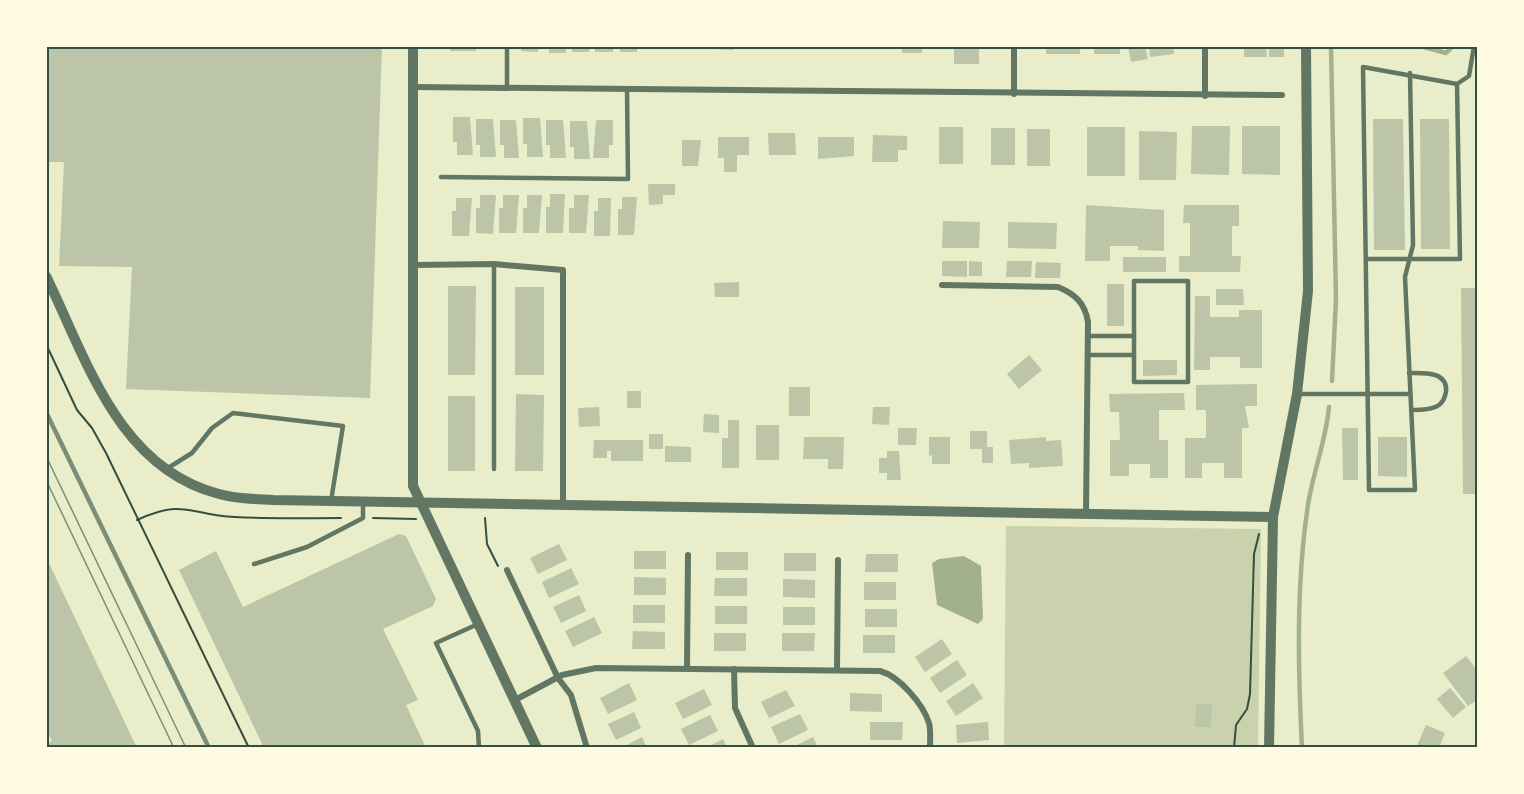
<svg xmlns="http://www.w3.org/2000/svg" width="1524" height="794" font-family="Signika,sans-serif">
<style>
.green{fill:#cad2ad}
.water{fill:#a3b18a}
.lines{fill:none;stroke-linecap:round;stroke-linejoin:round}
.stream{stroke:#a3b18a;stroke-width:4.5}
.building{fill:#bcc5a7}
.path{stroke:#344e41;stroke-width:2}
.service{stroke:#617663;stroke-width:4.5}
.minor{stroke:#617663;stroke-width:6}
.tertiary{stroke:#617663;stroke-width:10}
.tram{stroke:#7c8e77;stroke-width:1.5}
.rail{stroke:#7c8e77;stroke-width:4.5}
.neatline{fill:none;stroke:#344e41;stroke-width:2}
</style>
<rect width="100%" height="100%" fill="#e9edc9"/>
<polygon class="green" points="1006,526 1261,529 1258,747 1004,748"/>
<polygon class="water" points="964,556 981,566 983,619 978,624 937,605 932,563 939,559"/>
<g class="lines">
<g class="stream">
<polyline points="1331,46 1336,299 1332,381"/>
<polyline points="1420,46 1446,53 1453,46"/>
<path d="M1302,748C1298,668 1296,584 1308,505C1313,472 1326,441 1329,407"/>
</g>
</g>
<g class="building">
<polygon points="46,46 382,46 370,398 126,389 132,267 59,266 64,162 46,162"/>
<rect x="450" y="46" width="26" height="5"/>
<polygon points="521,46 538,46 538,52 521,51"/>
<rect x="549" y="46" width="17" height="7"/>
<polygon points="572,46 590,46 589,52 572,52"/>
<rect x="595" y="46" width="18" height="6"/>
<rect x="620" y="46" width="17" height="6"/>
<polygon points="716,46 733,46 733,50 716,49"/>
<rect x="902" y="46" width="20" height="7"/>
<rect x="954" y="46" width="25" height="18"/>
<rect x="1046" y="46" width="34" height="8"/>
<rect x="1094" y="46" width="26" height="8"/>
<polygon points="1128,46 1145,46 1148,59 1131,62"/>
<polygon points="1149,46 1173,46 1174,54 1150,57"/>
<polygon points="1244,46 1266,46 1267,57 1244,57"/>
<rect x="1269" y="46" width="15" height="11"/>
<polygon points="453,117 470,117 473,155 457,155 457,142 453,142"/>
<polygon points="523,118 540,118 543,157 527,157 527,144 523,144"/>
<polygon points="476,119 493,119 496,157 480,157 480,145 476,145"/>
<polygon points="1373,119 1403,119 1405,250 1374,250"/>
<polygon points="1420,119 1449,119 1450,249 1421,249"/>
<polygon points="500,120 516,120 519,158 504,158 504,145 500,145"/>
<polygon points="546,120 563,120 566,158 550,158 550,145 546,145"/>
<polygon points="596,120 613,120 613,145 609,145 609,158 593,158"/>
<polygon points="570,121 587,121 590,159 574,159 574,147 570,147"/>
<polygon points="1192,126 1230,126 1229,175 1191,174"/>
<polygon points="1242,126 1280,126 1280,175 1242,174"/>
<rect x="939" y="127" width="24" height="37"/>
<rect x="1087" y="127" width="38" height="49"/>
<rect x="991" y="128" width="24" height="37"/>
<rect x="1027" y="129" width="23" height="37"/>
<polygon points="1139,131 1177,132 1176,180 1139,180"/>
<polygon points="768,133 795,133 796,155 769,155"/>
<polygon points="873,135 907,136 907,150 898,150 898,162 872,162"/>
<polygon points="718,137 749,137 749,155 737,155 737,172 724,172 724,158 718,158"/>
<polygon points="818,137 854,137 854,156 818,159"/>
<polygon points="682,140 701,140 698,166 682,166"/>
<polygon points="648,184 675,184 675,195 663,195 663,204 649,205"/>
<polygon points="550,194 565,194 563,233 546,233 546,207 550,207"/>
<polygon points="480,195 496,195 493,234 476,233 476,208 480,208"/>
<polygon points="503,195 519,195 516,233 499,233 499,208 503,208"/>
<polygon points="527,195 542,195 539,233 523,233 523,208 527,208"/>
<polygon points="574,195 589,195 586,233 569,233 569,208 574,208"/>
<polygon points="622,197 637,197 634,235 618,235 618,209 622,209"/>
<polygon points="456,198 472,198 469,236 452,236 452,211 456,211"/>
<polygon points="598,198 611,198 610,236 594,236 594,211 598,211"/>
<polygon points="1086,205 1164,210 1164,251 1138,250 1138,246 1110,246 1110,261 1085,261"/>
<polygon points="1184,205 1239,205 1239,226 1232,226 1232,256 1241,256 1240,272 1179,272 1179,256 1190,256 1190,223 1183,223"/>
<polygon points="943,221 980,222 979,248 942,248"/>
<polygon points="1008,222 1057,223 1056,249 1008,248"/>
<rect x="1123" y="257" width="43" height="15"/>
<polygon points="942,261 967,261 967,277 942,276"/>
<polygon points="969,261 982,262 982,276 969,276"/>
<polygon points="1007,261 1032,261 1031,277 1006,277"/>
<polygon points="1036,262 1061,263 1060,278 1035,278"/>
<polygon points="739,282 739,297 715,297 714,283"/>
<rect x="1107" y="284" width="17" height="42"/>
<polygon points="448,286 476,286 475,375 448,375"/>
<rect x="515" y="287" width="29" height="88"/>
<polygon points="1461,288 1478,288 1478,494 1463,494"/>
<polygon points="1216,289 1243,289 1244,305 1216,305"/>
<polygon points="1195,296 1210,296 1210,317 1239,317 1239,310 1262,310 1262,368 1240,368 1240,357 1210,357 1210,370 1194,370"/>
<polygon points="1029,355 1042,370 1019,389 1007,374"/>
<polygon points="1143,360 1177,360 1177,375 1143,376"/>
<polygon points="1257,384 1257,406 1245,406 1249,428 1242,428 1242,478 1224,478 1224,463 1202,463 1202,478 1185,478 1185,438 1206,438 1206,410 1196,410 1196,385"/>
<rect x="789" y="387" width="21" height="29"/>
<rect x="627" y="391" width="14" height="17"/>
<polygon points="1184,393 1185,410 1159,410 1159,440 1168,440 1168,478 1150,478 1150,464 1129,464 1129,476 1110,476 1110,440 1120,440 1119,412 1110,412 1109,394"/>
<polygon points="516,394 544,395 543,471 515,471"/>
<rect x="448" y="396" width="27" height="75"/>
<polygon points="599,407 600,426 579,427 578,408"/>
<polygon points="873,407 890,407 889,425 872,424"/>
<polygon points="704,414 719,415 719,433 703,432"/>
<polygon points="728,420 739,420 739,468 722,468 722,438 728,438"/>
<rect x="756" y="425" width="23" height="35"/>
<polygon points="898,428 917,428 916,445 898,445"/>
<polygon points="1342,428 1358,428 1358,480 1343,480"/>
<polygon points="970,431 987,431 987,447 993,447 993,463 982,463 982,449 970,449"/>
<rect x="649" y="434" width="14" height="15"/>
<polygon points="804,437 844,437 843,469 828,469 828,459 803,459"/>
<polygon points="929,437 950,437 950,464 932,464 932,455 929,456"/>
<polygon points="1046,437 1046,441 1061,440 1063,466 1029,468 1029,463 1011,464 1009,440"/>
<polygon points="1378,437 1407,437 1407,477 1378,476"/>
<polygon points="594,440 643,440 643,461 611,461 611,451 607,451 607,458 593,458"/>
<polygon points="665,446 691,447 691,462 665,462"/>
<polygon points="887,451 899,451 901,480 887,480 887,473 879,473 879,458 887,458"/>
<polygon points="399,534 406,536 436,599 433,606 383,629 418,700 406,705 426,748 264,748 179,570 216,551 243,607"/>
<polygon points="559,544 567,560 538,574 530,558"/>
<rect x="634" y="551" width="32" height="18"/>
<rect x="716" y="552" width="32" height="18"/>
<rect x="784" y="553" width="32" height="18"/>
<polygon points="866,554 898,554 898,572 865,572"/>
<polygon points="46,557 137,748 46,748 46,744 52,741 46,730"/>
<polygon points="571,568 579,584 549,598 542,582"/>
<polygon points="634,577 666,578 666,595 634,595"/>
<polygon points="715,578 747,578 747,596 714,596"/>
<polygon points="783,579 815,580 815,598 783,597"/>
<rect x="864" y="582" width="32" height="18"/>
<polygon points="579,595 586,611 561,623 553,607"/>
<rect x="633" y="605" width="32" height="18"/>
<rect x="715" y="606" width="32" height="18"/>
<rect x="783" y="607" width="32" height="18"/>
<rect x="865" y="609" width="32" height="18"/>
<polygon points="594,617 602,633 573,647 565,631"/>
<polygon points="633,631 665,632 665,649 632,649"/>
<rect x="714" y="633" width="32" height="18"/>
<polygon points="782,633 815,633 814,651 782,651"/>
<rect x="863" y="635" width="32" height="18"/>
<polygon points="942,639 952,654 925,672 915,657"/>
<polygon points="1466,656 1478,671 1478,703 1474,702 1468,706 1443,673"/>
<polygon points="957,660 967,675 940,693 930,678"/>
<polygon points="629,683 637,700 608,714 600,698"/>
<polygon points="973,683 983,698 956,716 946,701"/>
<polygon points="1450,688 1466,707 1453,718 1437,699"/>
<polygon points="704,689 712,705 683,719 675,703"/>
<polygon points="786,690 795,706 769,718 761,702"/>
<polygon points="850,693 882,694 882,712 850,711"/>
<polygon points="1196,704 1212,704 1211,727 1195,727"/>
<polygon points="634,712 641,728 616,740 608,724"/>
<polygon points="800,714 808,730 779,744 771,727"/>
<polygon points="710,715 718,731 689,745 681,729"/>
<polygon points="870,722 903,722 902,740 870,740"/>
<polygon points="988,722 989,740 957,743 956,725"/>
<polygon points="1426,725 1445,733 1439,748 1416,748"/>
<polygon points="642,737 647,748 621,748"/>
<polygon points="813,737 818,748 791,748"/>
<polygon points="723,739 727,748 706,748"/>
</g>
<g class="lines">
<g class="path">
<polyline points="46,344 77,410 92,428 106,453 249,748"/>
<polyline points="373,518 416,519"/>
<polyline points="485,518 487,544 498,566"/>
<path d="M137,520C185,498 189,515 235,517C270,519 305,518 341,518"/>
<polyline points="1234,748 1236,725 1247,709 1250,694 1254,554 1259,534"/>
</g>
<g class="service">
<polyline points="1410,73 1413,245 1405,277 1415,490 1369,490 1363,67 1457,84"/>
<polyline points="507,88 507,46"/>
<polyline points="441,177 628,179 627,89"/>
<polyline points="1366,259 1460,259 1457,84 1469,76 1474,46"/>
<rect x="1134" y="281" width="54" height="101"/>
<polyline points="1088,336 1134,336"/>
<polyline points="1089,355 1134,355"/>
<path d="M1409,373C1424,373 1448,371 1446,392C1445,397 1443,402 1439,405C1432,410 1420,410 1411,410"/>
<polyline points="1297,394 1410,394"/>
<polyline points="168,468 192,453 212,428 233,413 343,426 331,501"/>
<polyline points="494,469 494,264"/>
<polyline points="254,564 307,547 363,518 363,501"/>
<polyline points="478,624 436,643 478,731 479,748"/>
</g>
<g class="minor">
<polyline points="1014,46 1014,94"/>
<polyline points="413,87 1282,95"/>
<polyline points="1205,96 1205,46"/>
<polyline points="413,265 494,264 563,270 563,505"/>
<path d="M942,285L1058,287C1075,294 1085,303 1088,322L1086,514"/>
<polyline points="507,570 558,678 571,695 587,748"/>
<polyline points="687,668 688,555"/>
<polyline points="734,669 735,708 753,748"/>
<polyline points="837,670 838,560"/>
<path d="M515,700L562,675L596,668L880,671C899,676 923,704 929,723C931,730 930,740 930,748"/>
</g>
<g class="tertiary">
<polyline points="413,46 413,486 537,748"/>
<path d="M46,276C87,360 118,468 219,494C236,499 255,499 273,500L1273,517"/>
<polyline points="1269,748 1273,517 1297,394 1308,291 1306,46"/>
</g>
<g class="tram">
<polyline points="46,456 186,748"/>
<polyline points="46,480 174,748"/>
</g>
<polyline class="rail" points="46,412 209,748"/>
</g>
<rect width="1524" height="794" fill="none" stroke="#fefae0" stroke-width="96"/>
<rect x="48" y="48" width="1428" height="698" class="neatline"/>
</svg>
